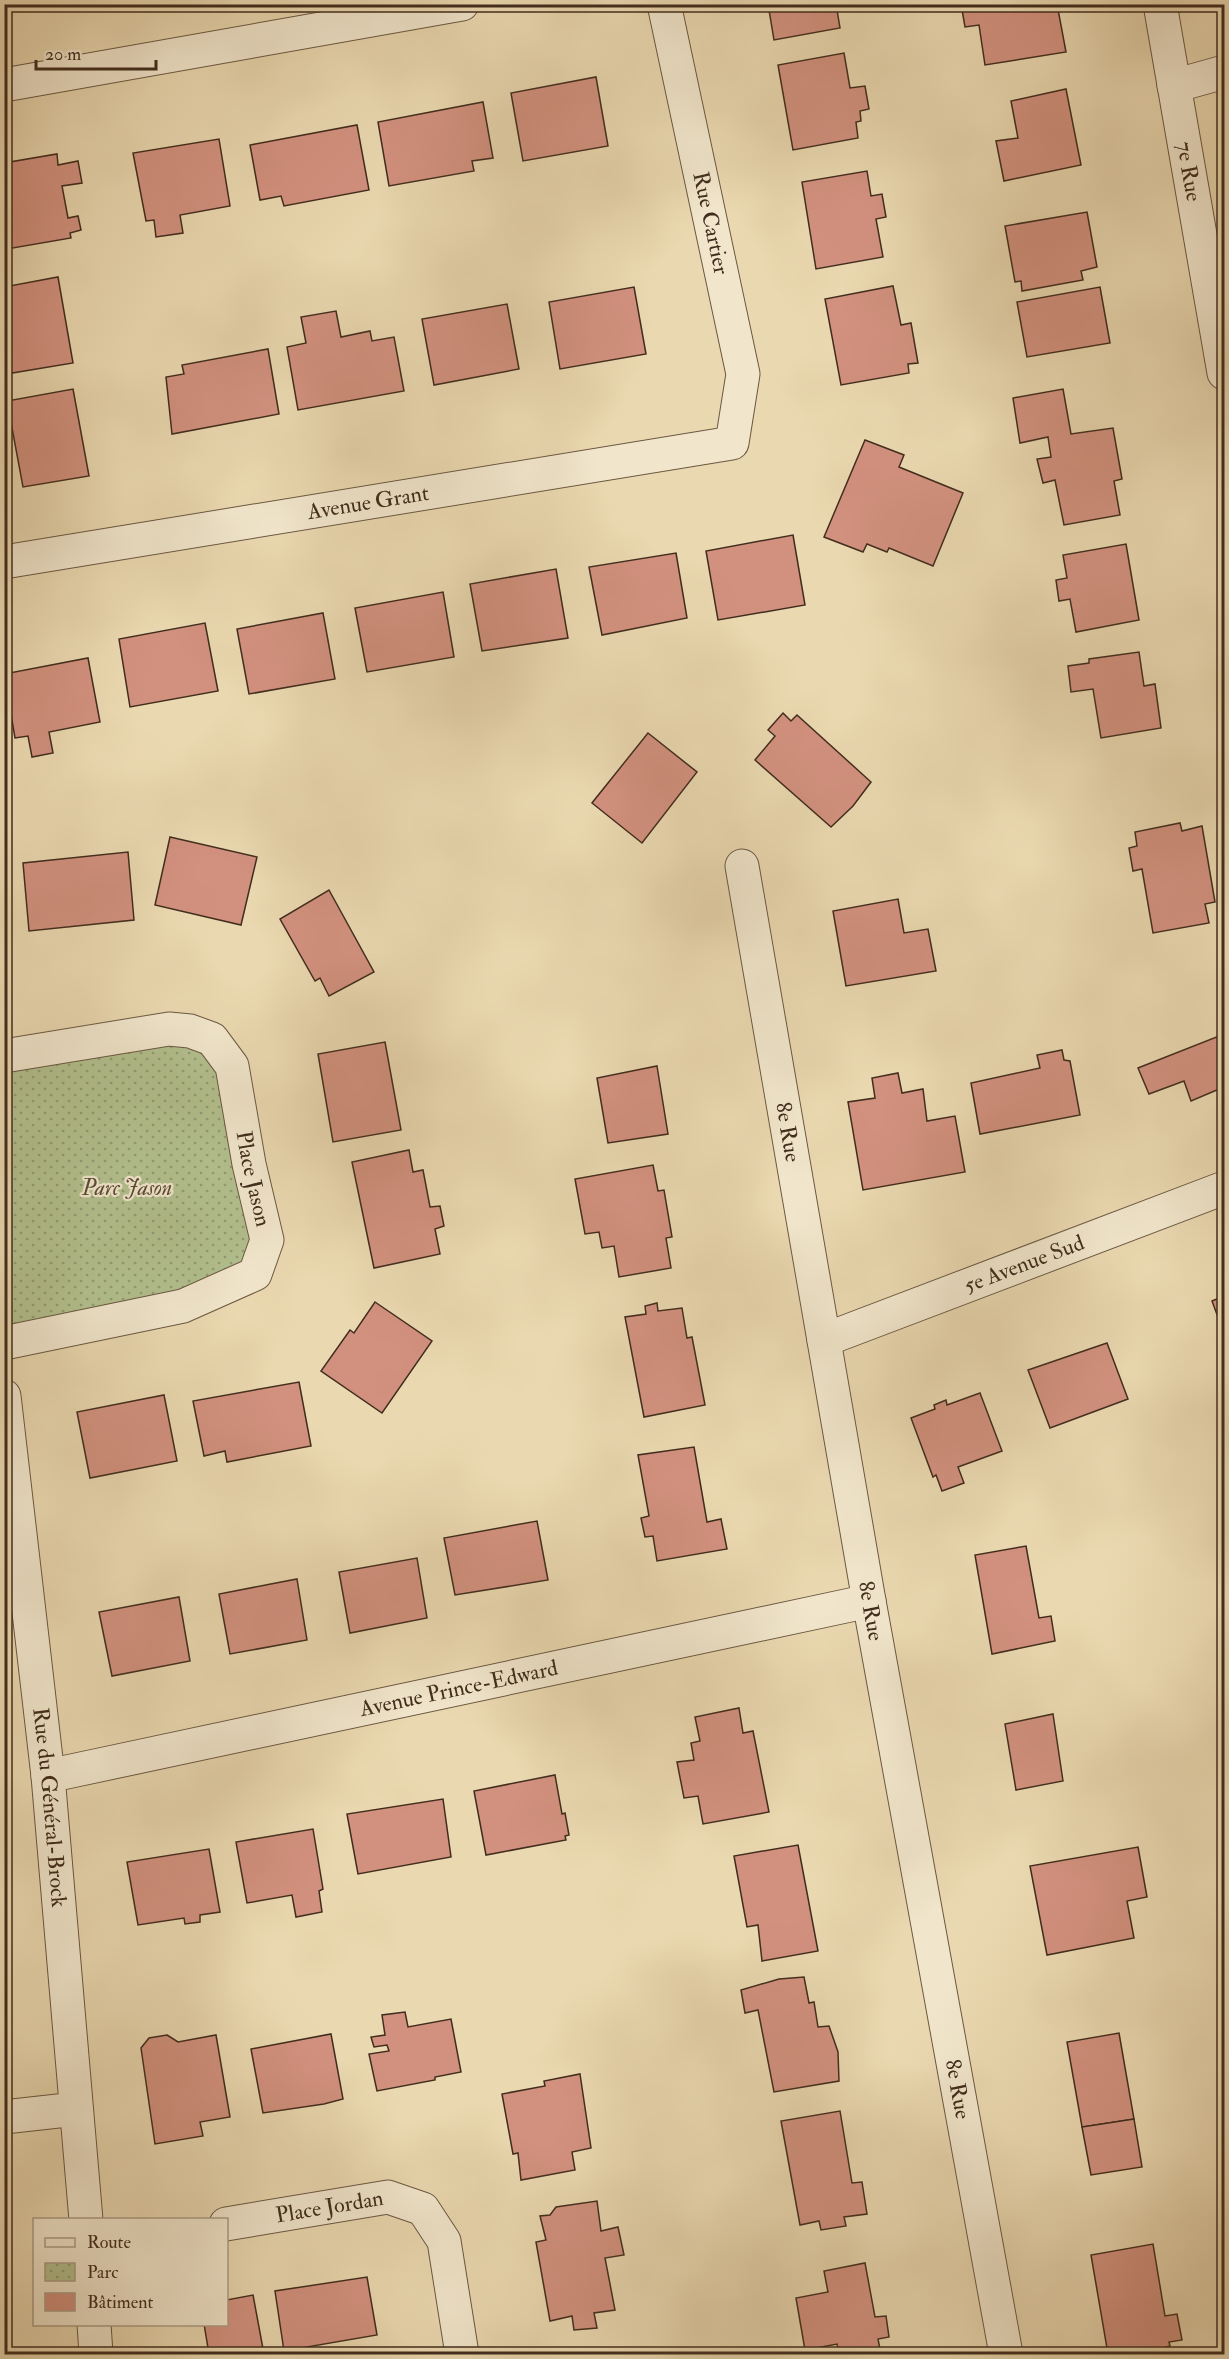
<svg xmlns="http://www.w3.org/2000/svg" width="1229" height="2359" font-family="'IM FELL Double Pica',serif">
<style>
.park{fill:url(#park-dots);stroke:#7a7656;stroke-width:1.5}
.building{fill:#d2917f;stroke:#412d1d;stroke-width:1.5}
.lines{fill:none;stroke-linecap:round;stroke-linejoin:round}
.minor-casing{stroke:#6b5842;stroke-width:35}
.minor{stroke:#f1e6cc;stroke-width:33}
.labels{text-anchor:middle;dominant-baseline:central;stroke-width:4.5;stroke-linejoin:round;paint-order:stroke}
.street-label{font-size:22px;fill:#412d1d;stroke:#f1e6cc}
.park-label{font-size:22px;font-style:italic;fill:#584a34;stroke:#f1e6cc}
</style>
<defs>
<pattern id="park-dots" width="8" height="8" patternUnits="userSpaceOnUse" patternTransform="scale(1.5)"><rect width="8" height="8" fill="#b2c08e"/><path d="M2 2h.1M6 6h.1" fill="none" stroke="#929c73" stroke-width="1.8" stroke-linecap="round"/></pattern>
</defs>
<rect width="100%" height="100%" fill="#ead8b0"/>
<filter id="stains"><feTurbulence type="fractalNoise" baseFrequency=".00333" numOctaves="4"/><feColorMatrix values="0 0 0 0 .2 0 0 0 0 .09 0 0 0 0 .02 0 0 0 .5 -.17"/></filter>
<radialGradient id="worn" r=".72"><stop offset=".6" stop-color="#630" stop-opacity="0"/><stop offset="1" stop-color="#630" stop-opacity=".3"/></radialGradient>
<polygon class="park" points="212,1039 249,1164 255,1274 5,1343 5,1056"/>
<g class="building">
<polygon points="768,4 836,4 840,28 774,40"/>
<polygon points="961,4 1057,4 1066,52 985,65 979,25 965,27"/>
<polygon points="844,53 850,88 865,86 869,109 860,111 861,121 856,122 858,138 793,150 778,65"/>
<polygon points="596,77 608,146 523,161 511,93"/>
<polygon points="1066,89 1081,165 1004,181 996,141 1018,138 1011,101"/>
<polygon points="483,102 493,158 472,161 474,171 389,186 378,122"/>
<polygon points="357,125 369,190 284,206 281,196 260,200 250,145"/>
<polygon points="219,139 230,206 180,215 183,233 156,237 154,220 146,221 133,153"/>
<polygon points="57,154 58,165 78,161 82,183 62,186 68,218 78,216 81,230 70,233 71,238 7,249 4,235 4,163"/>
<polygon points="867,171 871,196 882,194 886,217 876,219 883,257 816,269 802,182"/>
<polygon points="1087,212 1097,267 1081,271 1083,280 1022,291 1021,281 1015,282 1005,226"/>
<polygon points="58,277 73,363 6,374 4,287"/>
<polygon points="893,286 901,325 911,323 918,363 908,364 909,373 841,385 825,299"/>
<polygon points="634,287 646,354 560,369 549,302"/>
<polygon points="1100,287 1110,343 1027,357 1017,302"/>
<polygon points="507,304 519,369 434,385 422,319"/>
<polygon points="336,311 341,337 370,331 372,341 394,337 404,391 298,410 287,347 306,343 301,317"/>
<polygon points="268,349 279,414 172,434 166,377 184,374 182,365"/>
<polygon points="73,389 89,476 23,487 7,401"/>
<polygon points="1063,389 1071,434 1113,428 1122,479 1114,481 1120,515 1064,525 1055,480 1043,483 1037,459 1051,457 1048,437 1020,443 1013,398"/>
<polygon points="865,440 904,455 899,467 963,493 933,566 889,548 887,552 867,544 863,552 824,537"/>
<polygon points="793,535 805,605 718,620 706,551"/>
<polygon points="1126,544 1139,620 1076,632 1070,599 1059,601 1056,580 1067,578 1063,555"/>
<polygon points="676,553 687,618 602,635 589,567"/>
<polygon points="556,569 568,638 482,651 470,584"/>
<polygon points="443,592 454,657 367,672 355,608"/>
<polygon points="323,613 335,679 249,694 237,629"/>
<polygon points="205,623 218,691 130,707 119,639"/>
<polygon points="1139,652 1144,686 1155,684 1161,728 1101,738 1093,689 1071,692 1068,666 1089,663 1089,659"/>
<polygon points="88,658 100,722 49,732 53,753 32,757 28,736 15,738 4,674"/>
<polygon points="783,713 791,721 797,715 871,782 853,806 831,827 755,760 775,736 768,730"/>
<polygon points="648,733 697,772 642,843 592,803"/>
<polygon points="1180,823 1182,831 1202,826 1215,902 1205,904 1209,923 1153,933 1142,869 1133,871 1129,848 1137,846 1135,832"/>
<polygon points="170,837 257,857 241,925 155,905"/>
<polygon points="128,852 134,920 29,931 23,863"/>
<polygon points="329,890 374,972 329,996 320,978 315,981 280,919"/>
<polygon points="898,899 904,933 928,929 936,971 846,986 833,911"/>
<polygon points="1224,1034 1224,1087 1191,1101 1184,1081 1149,1094 1138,1068"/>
<polygon points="385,1042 401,1130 333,1142 318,1054"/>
<polygon points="1062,1050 1064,1060 1070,1061 1080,1115 980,1134 971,1083 1040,1068 1037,1055"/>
<polygon points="657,1066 668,1134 608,1143 597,1078"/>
<polygon points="898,1073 902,1093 923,1089 927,1121 955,1116 965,1172 863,1190 848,1102 875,1098 872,1078"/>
<polygon points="409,1150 413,1172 423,1170 430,1207 440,1206 444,1226 435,1229 440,1254 374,1268 352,1162"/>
<polygon points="653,1165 658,1191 664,1190 672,1237 666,1238 671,1268 619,1277 614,1246 602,1248 599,1232 585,1234 575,1179"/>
<polygon points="1224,1296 1224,1330 1223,1331 1212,1301"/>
<polygon points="375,1302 432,1341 382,1413 321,1371 350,1330 354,1333"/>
<polygon points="657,1303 658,1311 682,1308 687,1338 692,1337 705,1405 644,1417 625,1317 646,1314 645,1306"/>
<polygon points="1107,1343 1128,1399 1050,1428 1028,1370"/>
<polygon points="299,1382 311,1446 227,1462 225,1451 204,1456 193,1401"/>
<polygon points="980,1393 1002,1451 958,1467 964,1483 942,1491 936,1475 933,1477 911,1418 935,1409 934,1405 946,1400 947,1405"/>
<polygon points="164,1395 177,1461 90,1478 77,1412"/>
<polygon points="694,1447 707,1522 721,1519 727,1549 657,1561 653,1536 645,1537 641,1518 649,1516 638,1455"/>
<polygon points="537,1521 548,1580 455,1595 444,1538"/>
<polygon points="1026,1546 1039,1618 1051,1616 1055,1641 992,1654 975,1555"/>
<polygon points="417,1558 427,1618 350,1633 339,1572"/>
<polygon points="297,1579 307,1640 230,1654 219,1594"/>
<polygon points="179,1597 190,1661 112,1676 99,1612"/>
<polygon points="739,1708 743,1733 753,1731 769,1812 703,1824 698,1796 684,1798 677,1762 694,1760 691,1743 700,1741 695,1717"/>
<polygon points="1053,1714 1063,1781 1016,1790 1005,1724"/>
<polygon points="555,1775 562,1814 565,1813 569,1835 565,1836 566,1840 486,1855 474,1791"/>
<polygon points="443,1799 451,1857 358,1874 347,1814"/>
<polygon points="313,1829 323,1889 319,1891 322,1912 296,1917 292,1895 247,1903 236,1842"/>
<polygon points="798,1845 818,1951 762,1961 758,1925 747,1927 734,1856"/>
<polygon points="1138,1847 1147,1897 1127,1901 1134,1938 1047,1955 1030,1866"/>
<polygon points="209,1849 220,1912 200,1915 200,1922 185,1924 184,1918 138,1925 127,1862"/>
<polygon points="804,1977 809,2003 814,2002 818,2027 829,2026 838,2052 839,2081 774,2092 758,2010 745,2013 741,1990 779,1979"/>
<polygon points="405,2012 408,2027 451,2019 461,2072 435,2077 435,2080 377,2091 369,2054 389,2051 387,2045 374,2047 371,2037 385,2035 382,2015"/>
<polygon points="1119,2033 1134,2119 1082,2127 1067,2042"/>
<polygon points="331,2034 343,2099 324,2104 263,2113 251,2049"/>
<polygon points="167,2035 178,2042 216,2035 230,2117 200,2122 203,2136 155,2144 141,2048 149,2038"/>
<polygon points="580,2074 591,2148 572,2152 575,2170 521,2180 518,2153 513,2154 502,2094 545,2086 544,2081"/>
<polygon points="840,2111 852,2183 862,2182 867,2214 844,2217 846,2226 821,2230 819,2221 800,2225 781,2121"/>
<polygon points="1134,2119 1142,2167 1091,2175 1082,2127"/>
<polygon points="597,2201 601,2231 618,2227 624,2255 605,2258 615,2310 594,2313 597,2328 574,2330 572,2316 550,2321 536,2242 546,2240 540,2216 550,2215 556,2207"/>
<polygon points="1153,2244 1165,2316 1177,2314 1182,2340 1169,2342 1170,2346 1142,2354 1108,2354 1091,2255"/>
<polygon points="865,2263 875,2317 886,2316 889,2337 878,2339 881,2354 839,2354 837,2344 805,2350 796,2298 828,2292 824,2271"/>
<polygon points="367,2277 377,2335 284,2351 275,2291"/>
<polygon points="253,2295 264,2354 179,2354 208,2348 204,2324 226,2324 226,2300"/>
</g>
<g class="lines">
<defs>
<g id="minor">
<path id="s1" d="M1160,4L1224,373"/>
<polyline points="4,85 462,4"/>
<polyline points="1174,86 1224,72"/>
<path id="s2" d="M4,562L732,443L743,374L664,4"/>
<path id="s3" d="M742,866L869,1601L1006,2354"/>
<path id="s4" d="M4,1056L169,1029L190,1031L212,1039L232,1066L249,1164L267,1240L255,1274L183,1306L4,1343"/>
<path id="s5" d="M824,1340L1224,1188"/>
<path id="s6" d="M4,1396L48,1776L86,2220"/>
<path id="s7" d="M48,1776L869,1601"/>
<polyline points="4,2117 76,2109"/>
<path id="s8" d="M226,2224L388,2197L423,2209L444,2241L462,2354"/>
<polyline points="94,2324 96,2354"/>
</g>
</defs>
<use href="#minor" class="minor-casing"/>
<use href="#minor" class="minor"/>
</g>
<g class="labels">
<g class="street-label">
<text stroke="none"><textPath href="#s1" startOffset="170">7e Rue</textPath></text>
<text transform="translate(711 223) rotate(78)">Rue Cartier</text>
<text stroke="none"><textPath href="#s2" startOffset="369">Avenue Grant</textPath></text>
<text stroke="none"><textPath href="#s3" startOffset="270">8e Rue</textPath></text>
<text stroke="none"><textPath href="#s4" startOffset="360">Place Jason</textPath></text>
<text stroke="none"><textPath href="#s5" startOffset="214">5e Avenue Sud</textPath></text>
<text stroke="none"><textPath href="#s3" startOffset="756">8e Rue</textPath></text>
<text stroke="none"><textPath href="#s7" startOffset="420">Avenue Prince-Edward</textPath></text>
<text stroke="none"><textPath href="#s6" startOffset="414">Rue du Général-Brock</textPath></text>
<text stroke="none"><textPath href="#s3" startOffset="1242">8e Rue</textPath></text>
<text stroke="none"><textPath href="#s8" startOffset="105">Place Jordan</textPath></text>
</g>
<g class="park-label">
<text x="127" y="1188">Parc Jason</text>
</g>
</g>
<rect width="1229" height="2359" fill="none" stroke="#ead8b0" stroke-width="24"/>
<rect x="6" y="6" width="1217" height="2347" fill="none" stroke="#412d1d" stroke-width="3"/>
<rect x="12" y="12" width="1205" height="2335" fill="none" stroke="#412d1d" stroke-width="1.5"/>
<rect x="33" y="2218" width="195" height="108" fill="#f1e6cc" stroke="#ab9c86" stroke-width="1.5"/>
<rect x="45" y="2238" width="30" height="9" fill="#f1e6cc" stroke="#ab9c86" stroke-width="1.5"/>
<text x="87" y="2248" font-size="18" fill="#412d1d">Route</text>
<rect x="45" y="2263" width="30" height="18" fill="url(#park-dots)" stroke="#ab9c86" stroke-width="1.5"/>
<text x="87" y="2278" font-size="18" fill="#412d1d">Parc</text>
<rect x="45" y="2293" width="30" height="18" fill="#d2917f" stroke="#ab9c86" stroke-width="1.5"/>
<text x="87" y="2308" font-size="18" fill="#412d1d">Bâtiment</text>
<path d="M36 60v9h120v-9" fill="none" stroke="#412d1d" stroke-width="3"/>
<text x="45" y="60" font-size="18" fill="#412d1d" stroke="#f1e6cc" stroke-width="4.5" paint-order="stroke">20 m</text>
<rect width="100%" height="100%" filter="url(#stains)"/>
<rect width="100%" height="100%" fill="url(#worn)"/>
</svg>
